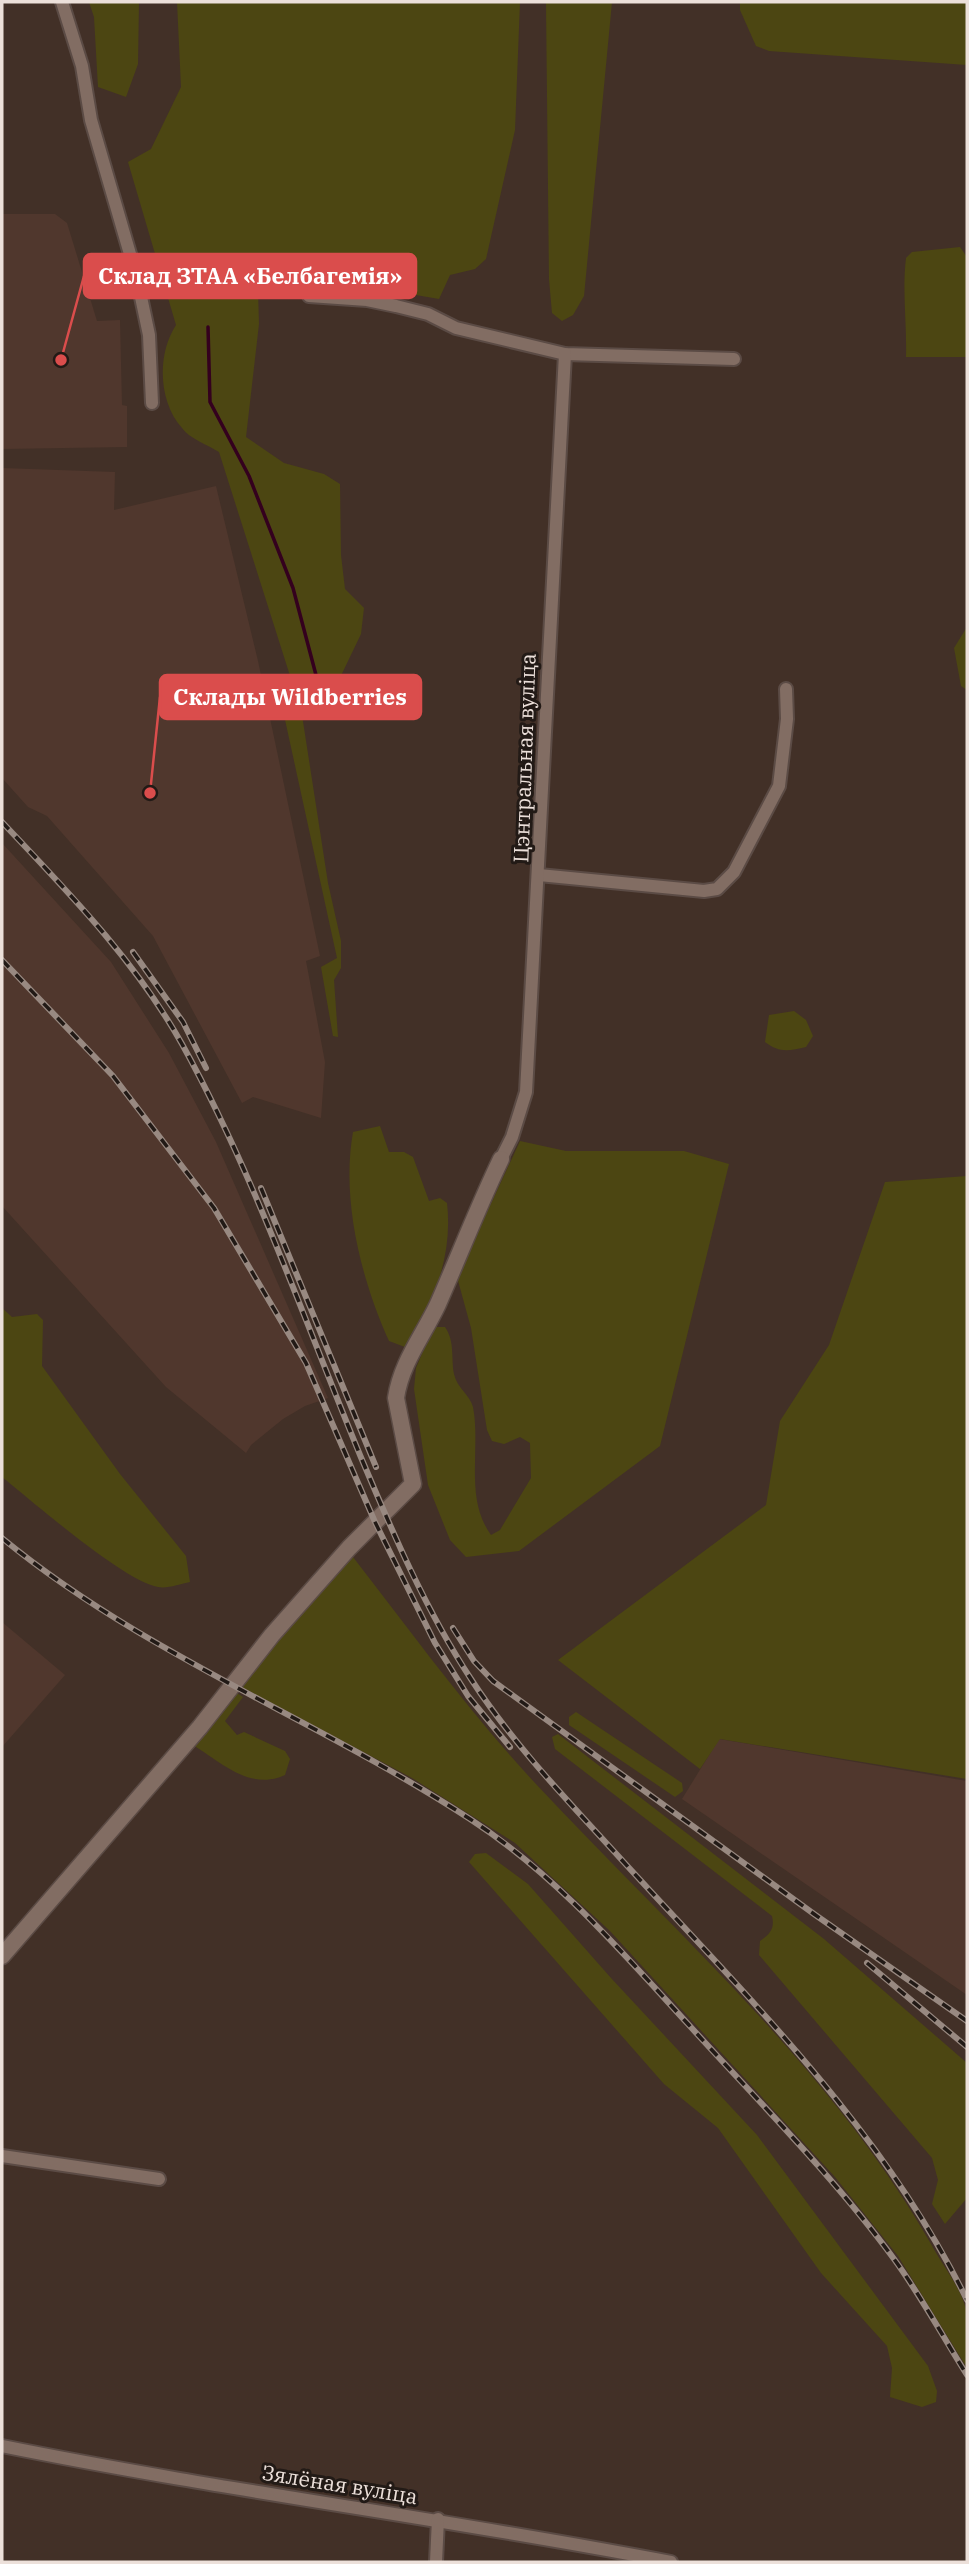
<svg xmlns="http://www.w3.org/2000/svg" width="969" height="2564" font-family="'IBM Plex Serif',serif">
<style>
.built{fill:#50372d}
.green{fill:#4c4612}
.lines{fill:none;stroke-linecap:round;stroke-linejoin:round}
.stream{stroke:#34001e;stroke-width:3.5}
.minor-casing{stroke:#5b4b45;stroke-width:16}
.tertiary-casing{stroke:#5b4b45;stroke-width:19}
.minor{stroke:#826d63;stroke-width:12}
.tertiary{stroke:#826d63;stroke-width:16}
.rail-casing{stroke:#988981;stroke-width:6}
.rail{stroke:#221a16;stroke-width:3.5;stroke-dasharray:10;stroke-linecap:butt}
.labels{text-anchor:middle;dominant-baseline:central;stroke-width:6;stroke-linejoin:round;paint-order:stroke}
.street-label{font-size:21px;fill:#ece0da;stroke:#221a16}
.leader{fill:none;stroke:#da4d4c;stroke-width:2.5}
.callout-dot{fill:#da4d4c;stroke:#221a16;stroke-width:2.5}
.callout{fill:#da4d4c;stroke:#da4d4c;stroke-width:2.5}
.callout-label{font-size:23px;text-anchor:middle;font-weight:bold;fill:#fff}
</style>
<rect width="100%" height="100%" fill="#423027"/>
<g class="built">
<polygon points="2,214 55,214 67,223 97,321 120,320 122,405 127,406 127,447 2,449"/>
<polygon points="2,468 115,472 114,510 216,486 258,661 320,956 306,961 325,1062 321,1118 253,1097 242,1103 153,936 47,816 28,807 2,778"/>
<polygon points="2,843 111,962 169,1053 216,1142 328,1398 305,1406 283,1419 251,1445 246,1453 166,1387 2,1206"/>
<polygon points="2,1622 65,1675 2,1747"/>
<polygon points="719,1739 967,1781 967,1995 682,1799"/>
</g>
<g class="green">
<polygon points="89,2 139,2 138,64 126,97 98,87 94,17"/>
<path d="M177,2H520L515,130L486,259L475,269L450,275L439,299L364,286L258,291L259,324L246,437L284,463L324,474L340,484L341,555L345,589L364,608L361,634L337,684L300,702L328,883L341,941V968L334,980L338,1037L333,1036L321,967L337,958L282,706L298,701L219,452C208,445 190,439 182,428C158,401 157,354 176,325L128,162L151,149L181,87Z"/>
<polygon points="546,2 612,2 584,296 573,315 562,321 552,313 549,279"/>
<polygon points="740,2 967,2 967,65 769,51 756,46 740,10"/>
<path d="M960,247L967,257V357H906C907,323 902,291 906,258L912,252Z"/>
<polygon points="967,627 967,690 961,686 954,648"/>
<path d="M794,1011L806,1020L813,1036L806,1047C789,1051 779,1053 765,1042L769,1015Z"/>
<path d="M380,1126L389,1152H404L413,1157L429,1201L440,1198L447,1203C452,1246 440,1286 420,1324C416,1332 412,1342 405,1347L389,1341C361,1279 341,1200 353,1132Z"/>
<path d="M520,1141L566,1151H684L729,1164L660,1446L519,1551L466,1557L450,1540L428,1485L414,1389L416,1368L433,1327H445C455,1341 451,1358 454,1374C457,1388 470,1395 473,1407C481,1449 464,1498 491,1535L500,1530L531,1478L530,1443L520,1437L504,1444L492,1441L487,1430L471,1328L457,1277Z"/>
<polygon points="967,1176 967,1779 720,1739 700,1769 558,1660 766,1505 780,1421 829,1345 885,1182"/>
<path d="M2,1308L12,1317L37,1314L43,1320L42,1366L120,1474L186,1556L190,1582C180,1584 167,1589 158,1587C125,1582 32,1501 2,1477Z"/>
<path d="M353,1557C412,1633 469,1712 535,1783C674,1932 829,2066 931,2244C942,2265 964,2291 967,2315C969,2332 967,2350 967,2368L898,2256L835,2177L610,1931L515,1843L412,1778L238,1685Z"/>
<path d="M234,1691L243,1697L225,1721L237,1735L244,1732L285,1751L290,1759L285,1775C250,1791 222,1763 193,1745Z"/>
<polygon points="576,1712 682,1783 683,1791 675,1797 569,1725 569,1717"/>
<path d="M558,1734L824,1939L967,2063V2198L945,2224L932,2204L938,2180L932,2158L759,1955L760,1941C770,1934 775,1929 772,1916L555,1749L552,1737Z"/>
<polygon points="486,1853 528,1884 611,1978 757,2135 928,2366 937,2391 936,2402 922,2407 890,2397 892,2368 887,2346 821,2273 718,2128 664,2084 469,1862 475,1854"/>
</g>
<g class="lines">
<polyline class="stream" points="208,327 210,402 249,476 293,588 316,675"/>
<defs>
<g id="minor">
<polyline points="62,2 82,66 91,120 137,278 149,335 152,403"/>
<polyline points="309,296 367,300 396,306 428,314 456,328 565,354 734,359"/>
<polyline points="539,875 704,891 717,889 734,872 779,786 787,719 786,689"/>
<polyline points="501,1159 512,1137 526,1092 565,354"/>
<polyline points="2,2156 159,2179"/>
<path d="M2,2446C224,2491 449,2519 671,2562"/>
<polyline points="436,2562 438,2519"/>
</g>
<path id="tertiary" d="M2,1956L200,1727L272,1635L349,1548L413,1484L396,1398C401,1363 423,1336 438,1304C459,1256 478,1207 501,1159"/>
</defs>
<use href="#minor" class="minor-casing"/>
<use href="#tertiary" class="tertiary-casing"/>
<use href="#minor" class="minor"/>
<use href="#tertiary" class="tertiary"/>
<defs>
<g id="rail">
<path d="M2,822C67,891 135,960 182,1044C254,1174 303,1317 360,1455C392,1531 425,1609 471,1679C513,1744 568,1801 620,1858C746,1996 884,2130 967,2300"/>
<polyline points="133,952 183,1022 206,1068"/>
<polyline points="2,960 113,1076 214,1208 306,1363 375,1522 435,1643 468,1696 510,1747"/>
<polyline points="261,1188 376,1467"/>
<path d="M2,1538C143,1654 318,1720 470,1819C555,1874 621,1951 688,2024C758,2101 833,2176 894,2259C921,2296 943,2337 967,2375"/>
<polyline points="453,1628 474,1661 493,1681 814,1914 967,2021"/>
<polyline points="867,1963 967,2047"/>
</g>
</defs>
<use href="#rail" class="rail-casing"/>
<use href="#rail" class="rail"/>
</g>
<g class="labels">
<g class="street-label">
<text transform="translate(524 758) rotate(-88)">Цэнтральная вуліца</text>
<text transform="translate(340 2484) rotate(9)">Зялёная вуліца</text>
</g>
</g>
<path class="leader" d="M61 360L84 276M150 793L160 697"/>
<g class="callout-dot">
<circle cx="61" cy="360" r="7"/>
<circle cx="150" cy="793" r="7"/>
</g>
<g class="callout">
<rect x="84" y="254" width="332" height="44" rx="7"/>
<rect x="160" y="675" width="261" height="44" rx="7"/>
</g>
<g class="callout-label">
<text x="250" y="284">Склад ЗТАА «Белбагемія»</text>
<text x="290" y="705">Склады Wildberries</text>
</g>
<rect width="969" height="2564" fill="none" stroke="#ece0da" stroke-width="7"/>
</svg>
